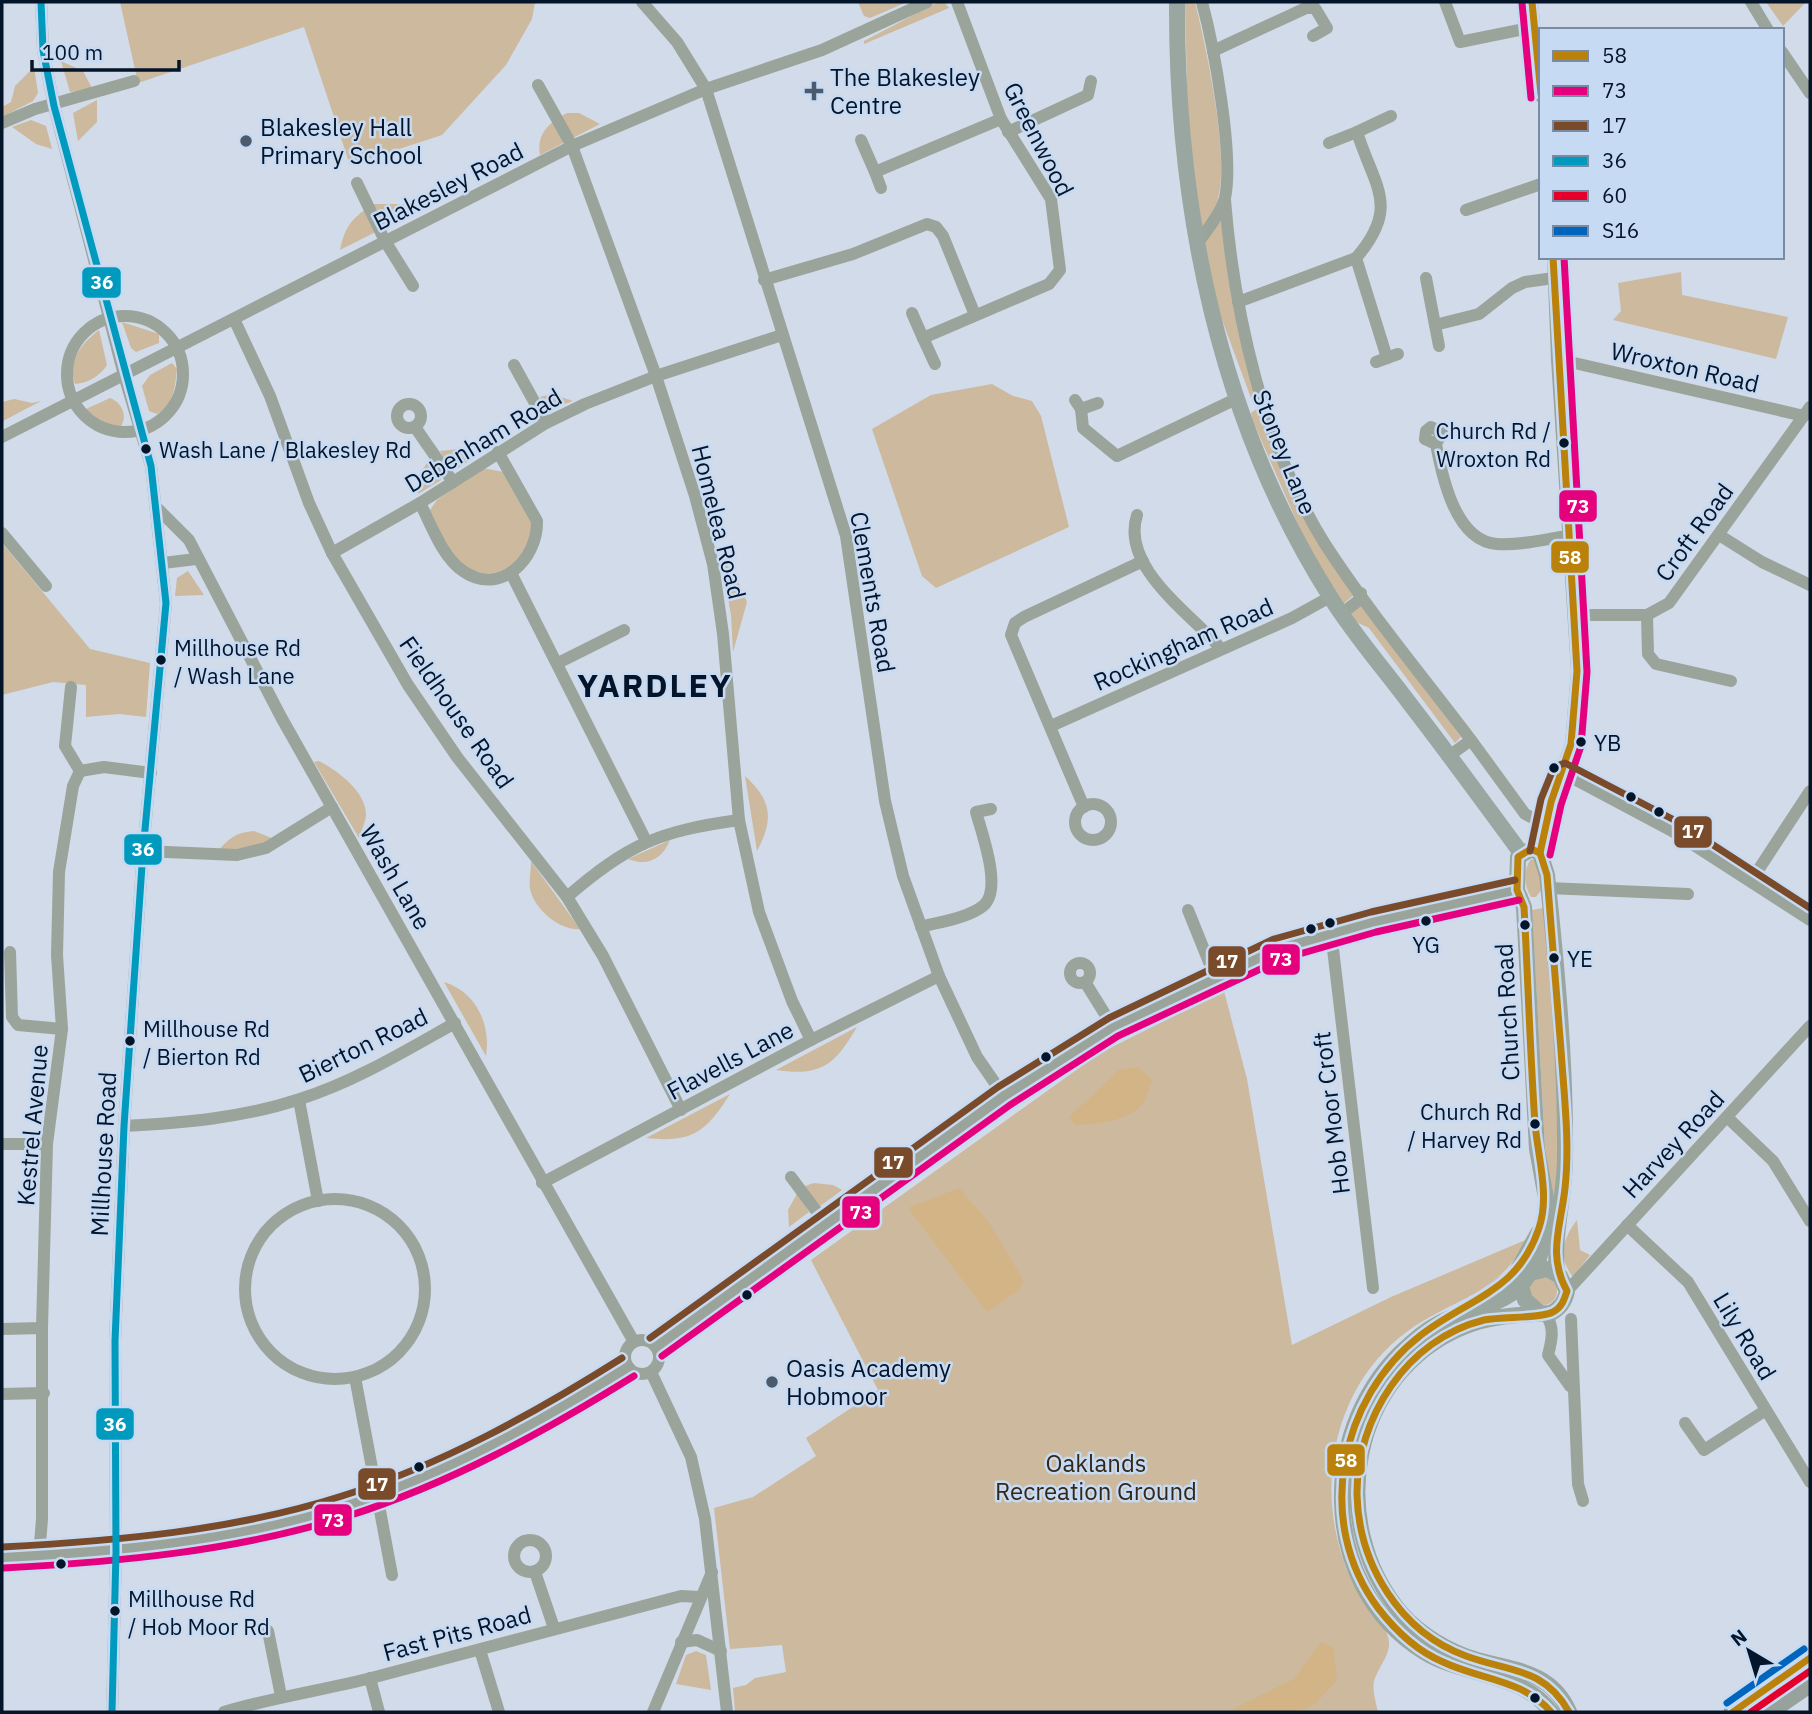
<svg xmlns="http://www.w3.org/2000/svg" width="1812" height="1714" font-family="'IBM Plex Sans',sans-serif">
<style>
.green{fill:#cdb99d}
.forest{fill:#d2b486}
.lines{fill:none;stroke-linecap:round;stroke-linejoin:round}
.minor{stroke:#9aa49b;stroke-width:12}
.major{stroke:#9aa6a0;stroke-width:16}
.highway{stroke:#97a29d;stroke-width:19}
.bus-1-casing{stroke:#c7daf3;stroke-width:12}
.bus-2-casing{stroke:#c7daf3;stroke-width:12}
.bus-3-casing{stroke:#c7daf3;stroke-width:12}
.bus-4-casing{stroke:#c7daf3;stroke-width:12}
.bus-5-casing{stroke:#c7daf3;stroke-width:12}
.bus-6-casing{stroke:#c7daf3;stroke-width:12}
.bus-1{stroke:#ba820a;stroke-width:7}
.bus-2{stroke:#e5007d;stroke-width:7}
.bus-3{stroke:#7a4b2a;stroke-width:7}
.bus-4{stroke:#009abe;stroke-width:7}
.bus-5{stroke:#e4002b;stroke-width:7}
.bus-6{stroke:#0065bd;stroke-width:7}
.poi-dot{fill:#4c5a6d;stroke:#c7daf3;stroke-width:2.5}
.bus-dot{fill:#04152a;stroke:#c7daf3;stroke-width:2.5}
.labels{text-anchor:middle;dominant-baseline:central;stroke-width:5;stroke-linejoin:round;paint-order:stroke}
.bus-label{font-size:22px;fill:#04152a;stroke:#c7daf3;text-anchor:start}
.poi-label{font-size:24px;fill:#04152a;stroke:#c7daf3;text-anchor:start}
.street-label{font-size:24px;fill:#04152a;stroke:#c7daf3}
.park-label{font-size:24px;fill:#332717;stroke:#c7daf3}
.district-label{font-size:32px;font-weight:bold;letter-spacing:2px;fill:#04152a;stroke:#c7daf3}
.line-badge{stroke:#c7daf3;stroke-width:2.5}
.badge-label{font-size:19px;text-anchor:middle;font-weight:bold;fill:#fff}
</style>
<rect width="100%" height="100%" fill="#d1dbe9"/>
<g class="green">
<polygon points="120,2 535,2 532,19 506,65 442,135 350,165 304,27 138,83"/>
<polygon points="858,2 907,2 870,18 864,16"/>
<polygon points="938,2 944,2 949,8 864,44 864,41"/>
<path d="M1185,2H1195C1206,47 1230,157 1218,199C1215,211 1206,223 1201,233L1188,126Z"/>
<polygon points="1766,2 1806,2 1783,26"/>
<polygon points="61,61 83,71 93,90 70,92"/>
<polygon points="34,67 38,93 33,101 2,117 2,107 11,102 15,86"/>
<polygon points="97,100 97,122 78,141 73,113"/>
<path d="M567,113H579L600,124L540,155C536,133 550,122 567,113Z"/>
<polygon points="31,120 46,126 52,149 36,144 12,127"/>
<path d="M375,204H405L417,211L340,250C344,227 354,215 375,204Z"/>
<polygon points="1222,220 1255,392 1251,398 1218,309 1202,243"/>
<polygon points="1681,272 1682,295 1788,317 1776,359 1613,320 1621,311 1618,283"/>
<polygon points="122,322 159,334 159,343 136,352 131,348"/>
<path d="M99,330L107,365C100,376 88,383 75,384C67,361 81,344 99,330Z"/>
<path d="M172,363L177,369C175,387 174,404 157,414L149,411L142,386L150,375Z"/>
<polygon points="992,384 1013,396 1032,401 1041,416 1069,527 936,588 922,576 872,429 931,395"/>
<polygon points="552,394 573,401 547,410 540,397"/>
<path d="M110,398C121,402 128,415 121,426C107,427 96,418 86,409Z"/>
<polygon points="14,399 32,403 41,401 3,421 2,402"/>
<polygon points="1258,408 1263,411 1290,485 1355,594 1343,604 1307,545 1252,419 1251,413"/>
<polygon points="459,449 477,456 455,470 448,467 440,451"/>
<polygon points="431,457 441,472 441,480 418,494 419,475"/>
<path d="M482,468L504,472C512,486 526,503 531,519C541,556 496,589 463,565C446,554 439,528 430,510L437,500Z"/>
<polygon points="2,543 90,649 150,663 146,717 119,714 86,717 86,685 53,682 2,695"/>
<polygon points="721,559 734,572 747,602 733,652 731,615"/>
<polygon points="188,571 204,595 175,596 177,578"/>
<polygon points="1362,604 1461,737 1455,743 1369,628 1356,622 1350,613"/>
<path d="M319,761C338,771 367,792 366,816C365,823 361,832 359,838L314,762Z"/>
<path d="M745,776C772,801 774,819 757,851Z"/>
<path d="M254,831L274,839L264,845L217,852C228,839 236,832 254,831Z"/>
<path d="M670,840C662,859 648,867 628,859Z"/>
<path d="M1531,859L1538,862L1542,889L1536,897H1531C1524,886 1523,869 1531,859Z"/>
<path d="M531,861L580,929C560,931 534,909 530,889C529,881 531,870 531,861Z"/>
<path d="M1544,908C1552,1007 1563,1107 1556,1207L1552,1199L1545,1146L1532,910Z"/>
<path d="M444,982C476,992 491,1024 486,1056Z"/>
<path d="M1224,991L1247,1079L1292,1345L1391,1297L1528,1239C1495,1300 1450,1297 1400,1337C1329,1395 1314,1498 1351,1579C1360,1599 1382,1616 1388,1637C1393,1653 1379,1665 1374,1681C1372,1690 1376,1703 1378,1712H735L733,1688L746,1685L755,1678L786,1672L782,1645L730,1649L714,1508L753,1497L816,1456L806,1438L878,1390L811,1260L1100,1053Z"/>
<path d="M857,1027C835,1064 822,1077 776,1070Z"/>
<path d="M730,1094C706,1132 692,1143 646,1138Z"/>
<polygon points="814,1183 833,1185 842,1190 819,1207 805,1186"/>
<polygon points="798,1192 809,1212 789,1227 788,1210"/>
<path d="M1577,1220L1580,1250L1590,1255L1573,1277C1557,1257 1563,1238 1577,1220Z"/>
<circle cx="1543" cy="1291" r="14"/>
<polygon points="696,1651 706,1655 711,1690 676,1684 686,1655"/>
</g>
<g class="forest">
<path d="M1138,1067L1152,1080C1150,1086 1148,1095 1144,1101C1133,1121 1097,1124 1076,1125L1069,1117L1119,1070Z"/>
<polygon points="959,1188 988,1221 1023,1280 1020,1289 987,1312 908,1208"/>
<polygon points="1321,1642 1333,1647 1337,1680 1315,1704 1296,1712 1233,1712 1233,1709 1294,1679"/>
</g>
<g class="lines">
<g class="minor">
<polyline points="41,2 43,50 54,106 124,375 151,466 166,603 143,851 124,1126 115,1341 116,1552 112,1712"/>
<polyline points="642,2 677,42 706,89 846,536 885,801 903,876 939,976 977,1057 1004,1096"/>
<polyline points="1445,2 1460,42 1534,27"/>
<polyline points="1532,2 1541,97"/>
<polyline points="1751,2 1768,30"/>
<polyline points="1213,51 1306,8 1315,8 1327,28 1313,36"/>
<polyline points="1782,52 1810,93"/>
<polyline points="538,85 572,146 656,376 695,496 713,564 723,634 739,820 759,912 792,1001 811,1040"/>
<polyline points="2,123 35,109 134,81"/>
<polyline points="1008,132 1088,95 1091,81"/>
<polyline points="1357,132 1391,116"/>
<polyline points="861,140 875,172 1001,119"/>
<path d="M1329,143L1357,132C1374,187 1401,206 1356,258"/>
<polyline points="875,172 881,188"/>
<polyline points="357,183 385,241 413,286"/>
<path d="M1225,200C1234,313 1264,447 1325,544C1369,612 1422,675 1471,740L1449,756"/>
<polyline points="1466,210 1541,184"/>
<path d="M1197,244C1206,231 1221,214 1225,198C1234,155 1214,47 1202,2"/>
<polyline points="1426,278 1435,325 1479,314 1512,288 1525,282 1554,278"/>
<polyline points="764,280 853,254 927,224 936,227 943,236 975,315"/>
<polyline points="1238,302 1356,258 1387,358"/>
<polyline points="912,313 923,338"/>
<circle cx="125" cy="374" r="58"/>
<polyline points="234,319 270,396 309,503 332,553 408,685 457,757 567,897 603,956 681,1110"/>
<polyline points="1435,325 1439,346"/>
<polyline points="1557,359 1804,416"/>
<polyline points="1376,362 1398,354"/>
<polyline points="935,364 923,338 1049,284 1060,270 1051,199 1001,119 957,2"/>
<polyline points="514,365 546,423"/>
<polyline points="1075,400 1081,409 1098,403"/>
<circle cx="409" cy="416" r="12"/>
<polyline points="1081,409 1083,428 1117,456 1238,398"/>
<polyline points="415,427 453,482"/>
<polyline points="2,437 572,146 706,89 822,50 927,2"/>
<path d="M1436,444L1442,433L1431,427L1426,431L1425,439L1436,444C1442,476 1455,541 1497,544C1520,546 1545,539 1568,536"/>
<path d="M420,503C431,524 442,557 463,571C500,597 538,559 537,521L498,452"/>
<polyline points="157,508 189,540 281,717 634,1342"/>
<path d="M1137,515C1120,568 1193,615 1221,649"/>
<polyline points="2,533 46,586"/>
<polyline points="1719,535 1762,562 1810,585"/>
<polyline points="332,553 420,503 546,423 585,404 656,376 782,335"/>
<polyline points="163,563 196,559"/>
<polyline points="511,573 646,841"/>
<polyline points="1341,614 1358,601 1361,593"/>
<polyline points="1575,615 1647,615 1669,603 1810,407"/>
<polyline points="1647,615 1648,654 1656,664 1731,681"/>
<polyline points="558,663 624,630"/>
<polyline points="71,687 65,746 80,771"/>
<polyline points="1051,726 1292,618 1330,597"/>
<polyline points="1471,740 1525,814 1545,824"/>
<polyline points="1563,773 1672,831 1810,920"/>
<circle cx="1093" cy="822" r="18"/>
<polyline points="1084,807 1011,635 1015,623 1024,617 1143,561"/>
<polyline points="143,851 237,855 266,848 332,807"/>
<polyline points="1540,853 1551,802 1571,744 1577,671 1557,359 1553,257"/>
<polyline points="1751,881 1810,791"/>
<polyline points="1548,888 1688,894"/>
<path d="M567,897C628,844 659,831 739,820"/>
<polyline points="1188,910 1215,977"/>
<path d="M921,927C939,922 968,918 983,906C1003,890 982,834 976,812L991,809"/>
<polyline points="1331,932 1373,1288"/>
<polyline points="10,952 12,1017 18,1025 62,1029"/>
<circle cx="1080" cy="973" r="10"/>
<polyline points="1085,982 1113,1027"/>
<polyline points="299,1100 318,1201"/>
<polyline points="1727,1117 1773,1161 1810,1221"/>
<path d="M124,1126C183,1123 243,1118 300,1099C354,1082 405,1051 455,1023"/>
<polyline points="2,1144 47,1144"/>
<polyline points="791,1177 826,1224"/>
<polyline points="542,1183 811,1040 939,976"/>
<circle cx="335" cy="1289" r="90"/>
<polyline points="1627,1225 1688,1282 1810,1482"/>
<polyline points="1567,1291 1810,1026"/>
<path d="M1545,1314C1555,1326 1552,1340 1548,1355L1570,1386"/>
<polyline points="1571,1319 1578,1484 1583,1501"/>
<polyline points="2,1329 42,1328"/>
<circle cx="642" cy="1357" r="17"/>
<polyline points="656,1347 1004,1096 1113,1027 1278,949 1373,922 1517,890"/>
<polyline points="651,1372 691,1457 705,1519 727,1712"/>
<polyline points="355,1377 392,1575"/>
<polyline points="2,1394 44,1393"/>
<polyline points="1685,1423 1704,1450 1766,1410"/>
<circle cx="530" cy="1556" r="16"/>
<polyline points="39,1556 42,1519 42,1328 47,1144 62,1029 57,955 59,872 73,786 80,771 104,767 151,773"/>
<path d="M2,1558C105,1553 206,1542 307,1517C408,1492 541,1424 628,1367"/>
<polyline points="535,1572 554,1628"/>
<polyline points="268,1631 281,1696"/>
<polyline points="681,1642 697,1640 721,1651"/>
<polyline points="480,1650 499,1712"/>
<polyline points="370,1678 379,1712"/>
<path d="M224,1712C274,1697 325,1690 375,1677C477,1651 579,1622 681,1596L700,1597"/>
<polyline points="653,1712 712,1572"/>
</g>
<g class="major">
<path d="M1177,2C1176,208 1219,422 1331,598C1354,635 1384,669 1410,704C1448,753 1484,803 1521,853"/>
<path d="M1536,1270L1547,1227L1548,1209L1537,1149L1524,907L1517,890L1518,857L1531,849L1540,853L1547,875C1557,968 1566,1064 1565,1157C1565,1196 1553,1233 1557,1273"/>
<path d="M1521,1286C1501,1305 1475,1308 1450,1318C1435,1324 1421,1334 1410,1344C1318,1422 1316,1585 1424,1652C1462,1676 1524,1673 1551,1712"/>
<polyline points="1485,1298 1515,1275 1538,1233"/>
<path d="M1540,1313L1525,1300L1521,1286L1530,1273L1547,1269L1560,1276L1567,1291C1565,1301 1561,1308 1551,1313C1520,1315 1492,1315 1463,1327C1350,1374 1325,1523 1401,1613C1420,1635 1450,1652 1477,1660C1515,1670 1552,1672 1569,1712"/>
</g>
<g class="highway">
<polyline points="1733,1712 1810,1658"/>
<polyline points="1768,1712 1810,1683"/>
</g>
<defs>
<g id="bus-1">
<polyline points="1532,2 1541,94"/>
<polyline points="1540,853 1551,802 1571,744 1577,671 1553,257"/>
<path d="M1551,1712C1522,1679 1481,1680 1443,1662C1417,1651 1395,1630 1378,1608C1314,1523 1339,1398 1421,1335C1469,1298 1518,1292 1539,1228C1550,1196 1538,1157 1535,1124C1530,1051 1528,979 1524,907L1517,890L1518,857L1531,849L1540,853L1547,875C1552,933 1556,992 1561,1050C1564,1095 1570,1143 1565,1188C1561,1226 1547,1255 1567,1291C1564,1300 1562,1307 1553,1312C1538,1319 1503,1316 1484,1320C1407,1339 1356,1418 1357,1495C1359,1565 1400,1632 1466,1656C1509,1672 1544,1667 1569,1712"/>
<polyline points="1733,1712 1810,1658"/>
</g>
<g id="bus-2">
<polyline points="1522,3 1531,98"/>
<polyline points="1550,855 1561,805 1581,746 1587,672 1564,257"/>
<polyline points="662,1356 1010,1105 1118,1036 1282,959 1376,932 1519,900"/>
<path d="M3,1568C119,1562 237,1551 348,1516C449,1484 544,1432 634,1376"/>
</g>
<g id="bus-3">
<polyline points="1530,851 1541,799 1554,767 1565,763 1678,822 1810,908"/>
<polyline points="650,1338 998,1087 1109,1018 1274,939 1371,912 1515,880"/>
<path d="M2,1547C116,1541 232,1531 342,1496C441,1465 535,1413 622,1358"/>
</g>
<polyline id="bus-4" points="41,2 43,50 54,106 151,466 166,603 143,851 124,1126 115,1341 116,1552 112,1712"/>
<polyline id="bus-5" points="1751,1712 1810,1671"/>
<polyline id="bus-6" points="1727,1703 1804,1649"/>
</defs>
<use href="#bus-1" class="bus-1-casing"/>
<use href="#bus-2" class="bus-2-casing"/>
<use href="#bus-3" class="bus-3-casing"/>
<use href="#bus-4" class="bus-4-casing"/>
<use href="#bus-5" class="bus-5-casing"/>
<use href="#bus-6" class="bus-6-casing"/>
<use href="#bus-1" class="bus-1"/>
<use href="#bus-2" class="bus-2"/>
<use href="#bus-3" class="bus-3"/>
<use href="#bus-4" class="bus-4"/>
<use href="#bus-5" class="bus-5"/>
<use href="#bus-6" class="bus-6"/>
</g>
<g class="poi-dot">
<path d="M810.5 80.5h7v7h7v7h-7v7h-7v-7h-7v-7h7z"/>
<circle cx="246" cy="141" r="7"/>
<circle cx="772" cy="1382" r="7"/>
</g>
<g class="bus-dot">
<circle cx="1564" cy="443" r="6"/>
<circle cx="146" cy="449" r="6"/>
<circle cx="161" cy="660" r="6"/>
<circle cx="1581" cy="742" r="6"/>
<circle cx="1554" cy="768" r="6"/>
<circle cx="1631" cy="797" r="6"/>
<circle cx="1659" cy="812" r="6"/>
<circle cx="1426" cy="921" r="6"/>
<circle cx="1330" cy="923" r="6"/>
<circle cx="1525" cy="925" r="6"/>
<circle cx="1311" cy="929" r="6"/>
<circle cx="1554" cy="958" r="6"/>
<circle cx="130" cy="1041" r="6"/>
<circle cx="1046" cy="1057" r="6"/>
<circle cx="1535" cy="1124" r="6"/>
<circle cx="747" cy="1295" r="6"/>
<circle cx="419" cy="1467" r="6"/>
<circle cx="61" cy="1564" r="6"/>
<circle cx="115" cy="1611" r="6"/>
<circle cx="1535" cy="1698" r="6"/>
</g>
<g class="labels">
<g class="bus-label">
<text x="1551" y="430" text-anchor="end">Church Rd /<tspan x="1551" dy="28">Wroxton Rd</tspan></text>
<text x="159" y="449">Wash Lane / Blakesley Rd</text>
<text x="174" y="647">Millhouse Rd<tspan x="174" dy="28">/ Wash Lane</tspan></text>
<text x="1594" y="742">YB</text>
<text x="1426" y="944" text-anchor="middle">YG</text>
<text x="1567" y="958">YE</text>
<text x="143" y="1028">Millhouse Rd<tspan x="143" dy="28">/ Bierton Rd</tspan></text>
<text x="1522" y="1111" text-anchor="end">Church Rd<tspan x="1522" dy="28">/ Harvey Rd</tspan></text>
<text x="128" y="1598">Millhouse Rd<tspan x="128" dy="28">/ Hob Moor Rd</tspan></text>
</g>
<g class="poi-label">
<text x="830" y="77">The Blakesley<tspan x="830" dy="28">Centre</tspan></text>
<text x="260" y="127">Blakesley Hall<tspan x="260" dy="28">Primary School</tspan></text>
<text x="786" y="1368">Oasis Academy<tspan x="786" dy="28">Hobmoor</tspan></text>
</g>
<g class="street-label">
<text transform="translate(1039 139) rotate(63)">Greenwood</text>
<text transform="translate(448 186) rotate(-27)">Blakesley Road</text>
<text transform="translate(1685 367) rotate(13)">Wroxton Road</text>
<text transform="translate(483 440) rotate(-31)">Debenham Road</text>
<text transform="translate(1285 452) rotate(68)">Stoney Lane</text>
<text transform="translate(719 522) rotate(76)">Homelea Road</text>
<text transform="translate(1694 532) rotate(-54)">Croft Road</text>
<text transform="translate(873 592) rotate(80)">Clements Road</text>
<text transform="translate(1183 644) rotate(-24)">Rockingham Road</text>
<text transform="translate(457 712) rotate(55)">Fieldhouse Road</text>
<text transform="translate(396 877) rotate(60)">Wash Lane</text>
<text transform="translate(1507 1012) rotate(-93)">Church Road</text>
<text transform="translate(363 1045) rotate(-26)">Bierton Road</text>
<text transform="translate(730 1060) rotate(-28)">Flavells Lane</text>
<text transform="translate(1331 1113) rotate(-97)">Hob Moor Croft</text>
<text transform="translate(32 1125) rotate(-85)">Kestrel Avenue</text>
<text transform="translate(1673 1144) rotate(-47)">Harvey Road</text>
<text transform="translate(103 1154) rotate(-87)">Millhouse Road</text>
<text transform="translate(1745 1336) rotate(59)">Lily Road</text>
<text transform="translate(457 1633) rotate(-15)">Fast Pits Road</text>
</g>
<g class="park-label">
<text x="1096" y="1463">Oaklands<tspan x="1096" dy="28">Recreation Ground</tspan></text>
</g>
<g class="district-label">
<text x="655" y="685">YARDLEY</text>
</g>
</g>
<g class="line-badge">
<rect x="81" y="266" width="41" height="33" rx="7" fill="#009abe"/>
<rect x="1558" y="489" width="40" height="34" rx="7" fill="#e5007d"/>
<rect x="1550" y="540" width="40" height="34" rx="7" fill="#ba820a"/>
<rect x="1673" y="815" width="40" height="34" rx="7" fill="#7a4b2a"/>
<rect x="123" y="833" width="40" height="33" rx="7" fill="#009abe"/>
<rect x="1261" y="943" width="40" height="33" rx="7" fill="#e5007d"/>
<rect x="1207" y="945" width="40" height="33" rx="7" fill="#7a4b2a"/>
<rect x="873" y="1146" width="41" height="33" rx="7" fill="#7a4b2a"/>
<rect x="841" y="1195" width="40" height="34" rx="7" fill="#e5007d"/>
<rect x="95" y="1407" width="40" height="34" rx="7" fill="#009abe"/>
<rect x="1326" y="1443" width="40" height="34" rx="7" fill="#ba820a"/>
<rect x="357" y="1467" width="40" height="34" rx="7" fill="#7a4b2a"/>
<rect x="313" y="1503" width="40" height="34" rx="7" fill="#e5007d"/>
</g>
<g class="badge-label">
<text x="102" y="289">36</text>
<text x="1578" y="513">73</text>
<text x="1570" y="564">58</text>
<text x="1693" y="838">17</text>
<text x="143" y="856">36</text>
<text x="1281" y="966">73</text>
<text x="1227" y="968">17</text>
<text x="893" y="1169">17</text>
<text x="861" y="1219">73</text>
<text x="115" y="1431">36</text>
<text x="1346" y="1467">58</text>
<text x="377" y="1491">17</text>
<text x="333" y="1527">73</text>
</g>
<rect width="1812" height="1714" fill="none" stroke="#04152a" stroke-width="7"/>
<rect x="1539" y="28" width="245" height="231" fill="#c7daf3" stroke="#798ba3" stroke-width="2"/>
<rect x="1553" y="51" width="35" height="10" fill="#ba820a" stroke="#798ba3" stroke-width="2"/>
<text x="1602" y="63" font-size="21" fill="#04152a">58</text>
<rect x="1553" y="86" width="35" height="10" fill="#e5007d" stroke="#798ba3" stroke-width="2"/>
<text x="1602" y="98" font-size="21" fill="#04152a">73</text>
<rect x="1553" y="121" width="35" height="10" fill="#7a4b2a" stroke="#798ba3" stroke-width="2"/>
<text x="1602" y="133" font-size="21" fill="#04152a">17</text>
<rect x="1553" y="156" width="35" height="10" fill="#009abe" stroke="#798ba3" stroke-width="2"/>
<text x="1602" y="168" font-size="21" fill="#04152a">36</text>
<rect x="1553" y="191" width="35" height="10" fill="#e4002b" stroke="#798ba3" stroke-width="2"/>
<text x="1602" y="203" font-size="21" fill="#04152a">60</text>
<rect x="1553" y="226" width="35" height="10" fill="#0065bd" stroke="#798ba3" stroke-width="2"/>
<text x="1602" y="238" font-size="21" fill="#04152a">S16</text>
<g transform="translate(1749 1651) rotate(322)" stroke="#c7daf3" stroke-width="5" paint-order="stroke">
<path d="M0-5L12 26L0 18L-12 26Z" fill="#04152a"/>
<text y="-10" font-size="19" font-weight="bold" text-anchor="middle" fill="#04152a">N</text>
</g>
<path d="M32 60v10h147v-10" fill="none" stroke="#04152a" stroke-width="3.5"/>
<text x="42" y="60" font-size="21" fill="#04152a" stroke="#c7daf3" stroke-width="5" paint-order="stroke">100 m</text>
</svg>
